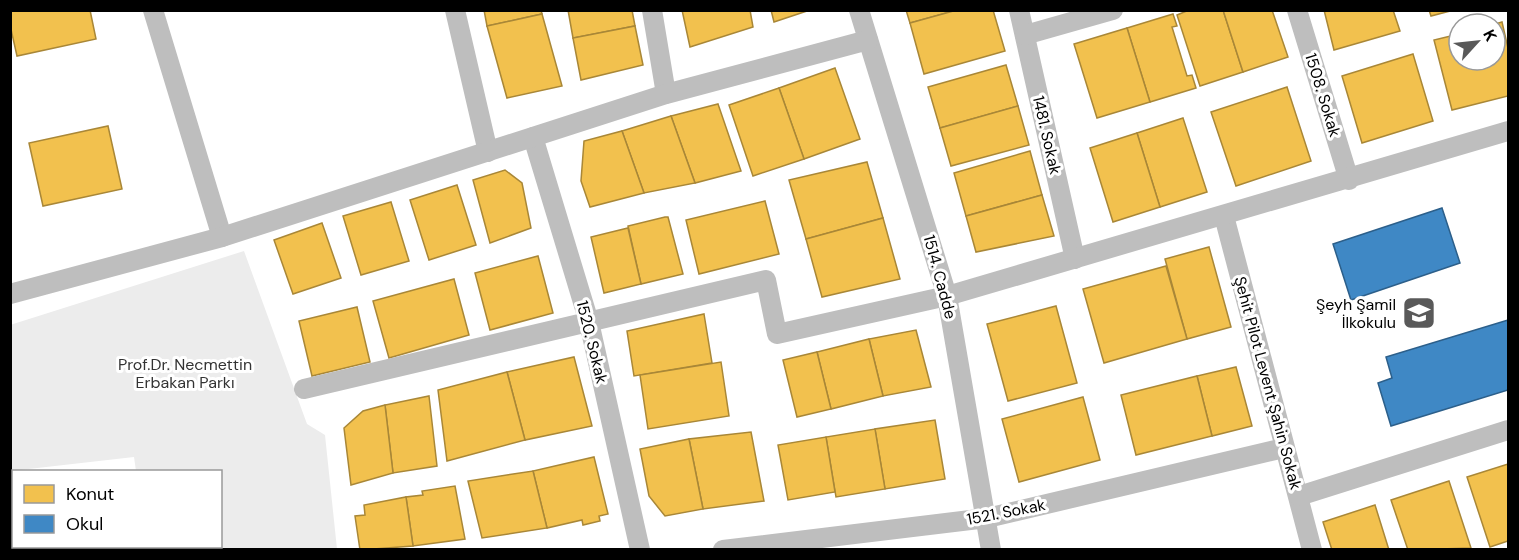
<svg xmlns="http://www.w3.org/2000/svg" width="1519" height="560" font-family="'DM Sans',sans-serif">
<style>
.green{fill:#ececec}
.homes{fill:#f2c14e;stroke:#a98737;stroke-width:1.5}
.schools{fill:#3f88c5;stroke:#2c5f8a;stroke-width:1.5}
.lines{fill:none;stroke-linecap:round;stroke-linejoin:round}
.minor{stroke:#bebebe;stroke-width:20}
.labels{text-anchor:middle;dominant-baseline:central;stroke-width:6;stroke-linejoin:round;paint-order:stroke}
.street-label{font-size:16px;fill:#000;stroke:#fff}
.poi-label{font-size:16px;fill:#000;stroke:#fff;text-anchor:end}
.park-label{font-size:16px;fill:#333;stroke:#fff}
</style>
<rect width="100%" height="100%" fill="#fff"/>
<polygon class="green" points="244,251 307,424 325,435 337,549 142,549 142,547 220,546 220,472 136,471 134,457 11,471 10,325"/>
<g class="homes">
<polygon points="10,10 90,10 96,39 17,56 10,25"/>
<polygon points="484,10 541,10 542,14 487,26"/>
<polygon points="568,10 632,10 635,26 573,38"/>
<polygon points="682,10 750,10 753,27 690,47"/>
<polygon points="771,10 810,10 774,22"/>
<polygon points="906,10 957,10 910,23"/>
<polygon points="957,10 993,10 1005,51 924,74 910,23"/>
<polygon points="1189,10 1223,10 1243,72 1200,86 1177,15"/>
<polygon points="1223,10 1272,10 1288,57 1243,72"/>
<polygon points="1324,10 1393,10 1400,31 1334,50"/>
<polygon points="1429,10 1454,10 1431,16"/>
<polygon points="542,14 562,86 507,98 487,26"/>
<polygon points="1173,14 1177,26 1172,27 1187,76 1192,75 1196,88 1150,102 1127,28"/>
<polygon points="1502,22 1508,48 1508,96 1452,110 1434,40 1459,34 1459,60 1495,60 1495,24"/>
<polygon points="635,26 643,65 581,80 573,38"/>
<polygon points="1127,28 1150,102 1097,118 1074,44"/>
<polygon points="1413,54 1433,121 1362,143 1342,76"/>
<polygon points="1006,65 1018,106 940,128 928,87"/>
<polygon points="835,68 860,139 804,159 779,88"/>
<polygon points="1287,87 1311,161 1236,186 1211,112"/>
<polygon points="779,88 804,159 753,176 729,105"/>
<polygon points="718,104 741,171 695,183 671,116"/>
<polygon points="1018,106 1029,145 951,166 940,128"/>
<polygon points="671,116 695,183 644,193 622,131"/>
<polygon points="1183,118 1207,192 1160,207 1137,133"/>
<polygon points="108,126 122,189 43,206 29,143"/>
<polygon points="622,131 644,193 590,207 581,181 584,141"/>
<polygon points="1137,133 1160,207 1113,222 1090,148"/>
<polygon points="1030,151 1042,195 966,216 954,173"/>
<polygon points="867,162 883,218 806,239 789,180"/>
<polygon points="505,170 522,183 531,228 490,243 473,180"/>
<polygon points="457,185 476,245 429,260 410,200"/>
<polygon points="1042,195 1054,236 976,252 966,216"/>
<polygon points="765,201 779,254 699,274 686,220"/>
<polygon points="391,202 409,261 361,275 343,216"/>
<polygon points="665,217 668,217 683,274 641,284 628,226"/>
<polygon points="883,218 900,279 822,297 806,239"/>
<polygon points="322,223 341,278 293,294 274,240"/>
<polygon points="628,228 641,284 604,293 591,237"/>
<polygon points="1209,247 1231,327 1187,339 1165,259"/>
<polygon points="538,256 553,313 490,330 475,273"/>
<polygon points="1166,266 1187,339 1104,363 1083,289"/>
<polygon points="454,279 469,335 389,358 373,301"/>
<polygon points="1056,306 1077,383 1008,401 987,324"/>
<polygon points="357,307 370,362 312,376 299,321"/>
<polygon points="704,314 712,363 634,376 627,331"/>
<polygon points="916,330 931,387 883,396 869,339"/>
<polygon points="869,339 883,396 831,409 817,352"/>
<polygon points="817,352 831,409 797,417 783,360"/>
<polygon points="574,357 592,426 525,440 507,372"/>
<polygon points="721,362 729,416 648,429 640,375"/>
<polygon points="1236,367 1252,426 1212,436 1197,376"/>
<polygon points="507,372 525,440 447,461 438,390"/>
<polygon points="1197,376 1212,436 1136,455 1121,395"/>
<polygon points="429,396 437,466 393,473 385,405"/>
<polygon points="1083,397 1100,460 1019,482 1002,419"/>
<polygon points="385,405 393,473 351,485 344,428 363,411"/>
<polygon points="935,420 945,479 885,489 875,429"/>
<polygon points="875,429 885,489 836,497 826,437"/>
<polygon points="751,432 764,501 703,509 689,439"/>
<polygon points="826,437 835,492 788,500 778,445"/>
<polygon points="689,439 703,509 665,516 649,496 640,449"/>
<polygon points="594,457 608,514 599,516 600,521 583,525 582,520 547,528 533,471"/>
<polygon points="1508,464 1508,541 1490,547 1467,477"/>
<polygon points="533,471 547,528 482,538 468,481"/>
<polygon points="1449,481 1471,548 1408,550 1391,500"/>
<polygon points="455,486 465,539 413,546 406,497 423,495 422,491"/>
<polygon points="406,497 413,546 360,550 355,516 365,515 364,505"/>
<polygon points="1375,505 1389,550 1332,550 1323,522"/>
<polygon points="10,513 14,513 14,546 70,546 71,550 10,550"/>
<polygon points="70,546 131,546 131,550 71,550"/>
</g>
<g class="schools">
<polygon points="1442,208 1460,263 1351,300 1333,244"/>
<polygon points="1508,320 1508,390 1391,426 1378,383 1392,378 1386,357"/>
</g>
<g class="lines">
<g class="minor">
<polyline points="153,10 222,237"/>
<polyline points="455,10 488,152"/>
<polyline points="652,10 666,94"/>
<polyline points="859,10 947,296 991,550"/>
<polyline points="1019,10 1075,259"/>
<polyline points="1297,10 1349,180"/>
<polyline points="1025,35 1113,10"/>
<polyline points="533,137 589,322 640,550"/>
<polyline points="1224,216 1312,550"/>
<polyline points="10,294 222,237 666,94 868,40"/>
<polyline points="304,389 766,280 777,334 947,296 1508,131"/>
<polyline points="1299,496 1508,430"/>
<polyline points="723,550 987,518 1284,448"/>
</g>
</g>
<defs>
<symbol id="school-square" viewBox="-11 -11 22 22"><rect x="-9" y="-9" width="18" height="18" rx="4" fill="#595959" stroke="#fff"/><path d="M0-5L7-2L0 1L-7-2ZM-4 1L0 2.5L4 1V4Q0 6-4 4Z" fill="#fff"/></symbol>
</defs>
<g fill-rule="evenodd">
<use href="#school-square" x="1400" y="294" width="38" height="38"/>
</g>
<g class="labels">
<g class="street-label">
<text transform="translate(1323 95) rotate(73)">1508. Sokak</text>
<text transform="translate(1047 135) rotate(77)">1481. Sokak</text>
<text transform="translate(940 277) rotate(75)">1514. Cadde</text>
<text transform="translate(592 342) rotate(76)">1520. Sokak</text>
<text transform="translate(1268 383) rotate(75)">Şehit Pilot Levent Şahin Sokak</text>
<text transform="translate(1006 512) rotate(-11)">1521. Sokak</text>
</g>
<g class="poi-label">
<text x="1396" y="304">Şeyh Şamil<tspan x="1396" dy="18">İlkokulu</tspan></text>
</g>
<g class="park-label">
<text x="185" y="364">Prof.Dr. Necmettin<tspan x="185" dy="18">Erbakan Parkı</tspan></text>
</g>
</g>
<rect width="1519" height="560" fill="none" stroke="#000000" stroke-width="24"/>
<rect x="12" y="470" width="210" height="78" fill="#ffffff" stroke="#999999" stroke-width="1.5"/>
<rect x="24" y="485" width="30" height="18" fill="#f2c14e" stroke="#999999" stroke-width="1.5"/>
<text x="66" y="500" font-size="18" fill="#000000">Konut</text>
<rect x="24" y="515" width="30" height="18" fill="#3f88c5" stroke="#999999" stroke-width="1.5"/>
<text x="66" y="530" font-size="18" fill="#000000">Okul</text>
<g transform="translate(1477 42) rotate(63)"><circle r="28" fill="#ffffff" stroke="#999999" stroke-width="1.5"/>
<path d="M0-4.5L10 22L0 15L-10 22Z" fill="#595959"/>
<text y="-9" font-size="16" font-weight="bold" text-anchor="middle" fill="#000000">K</text>
</g>
</svg>
